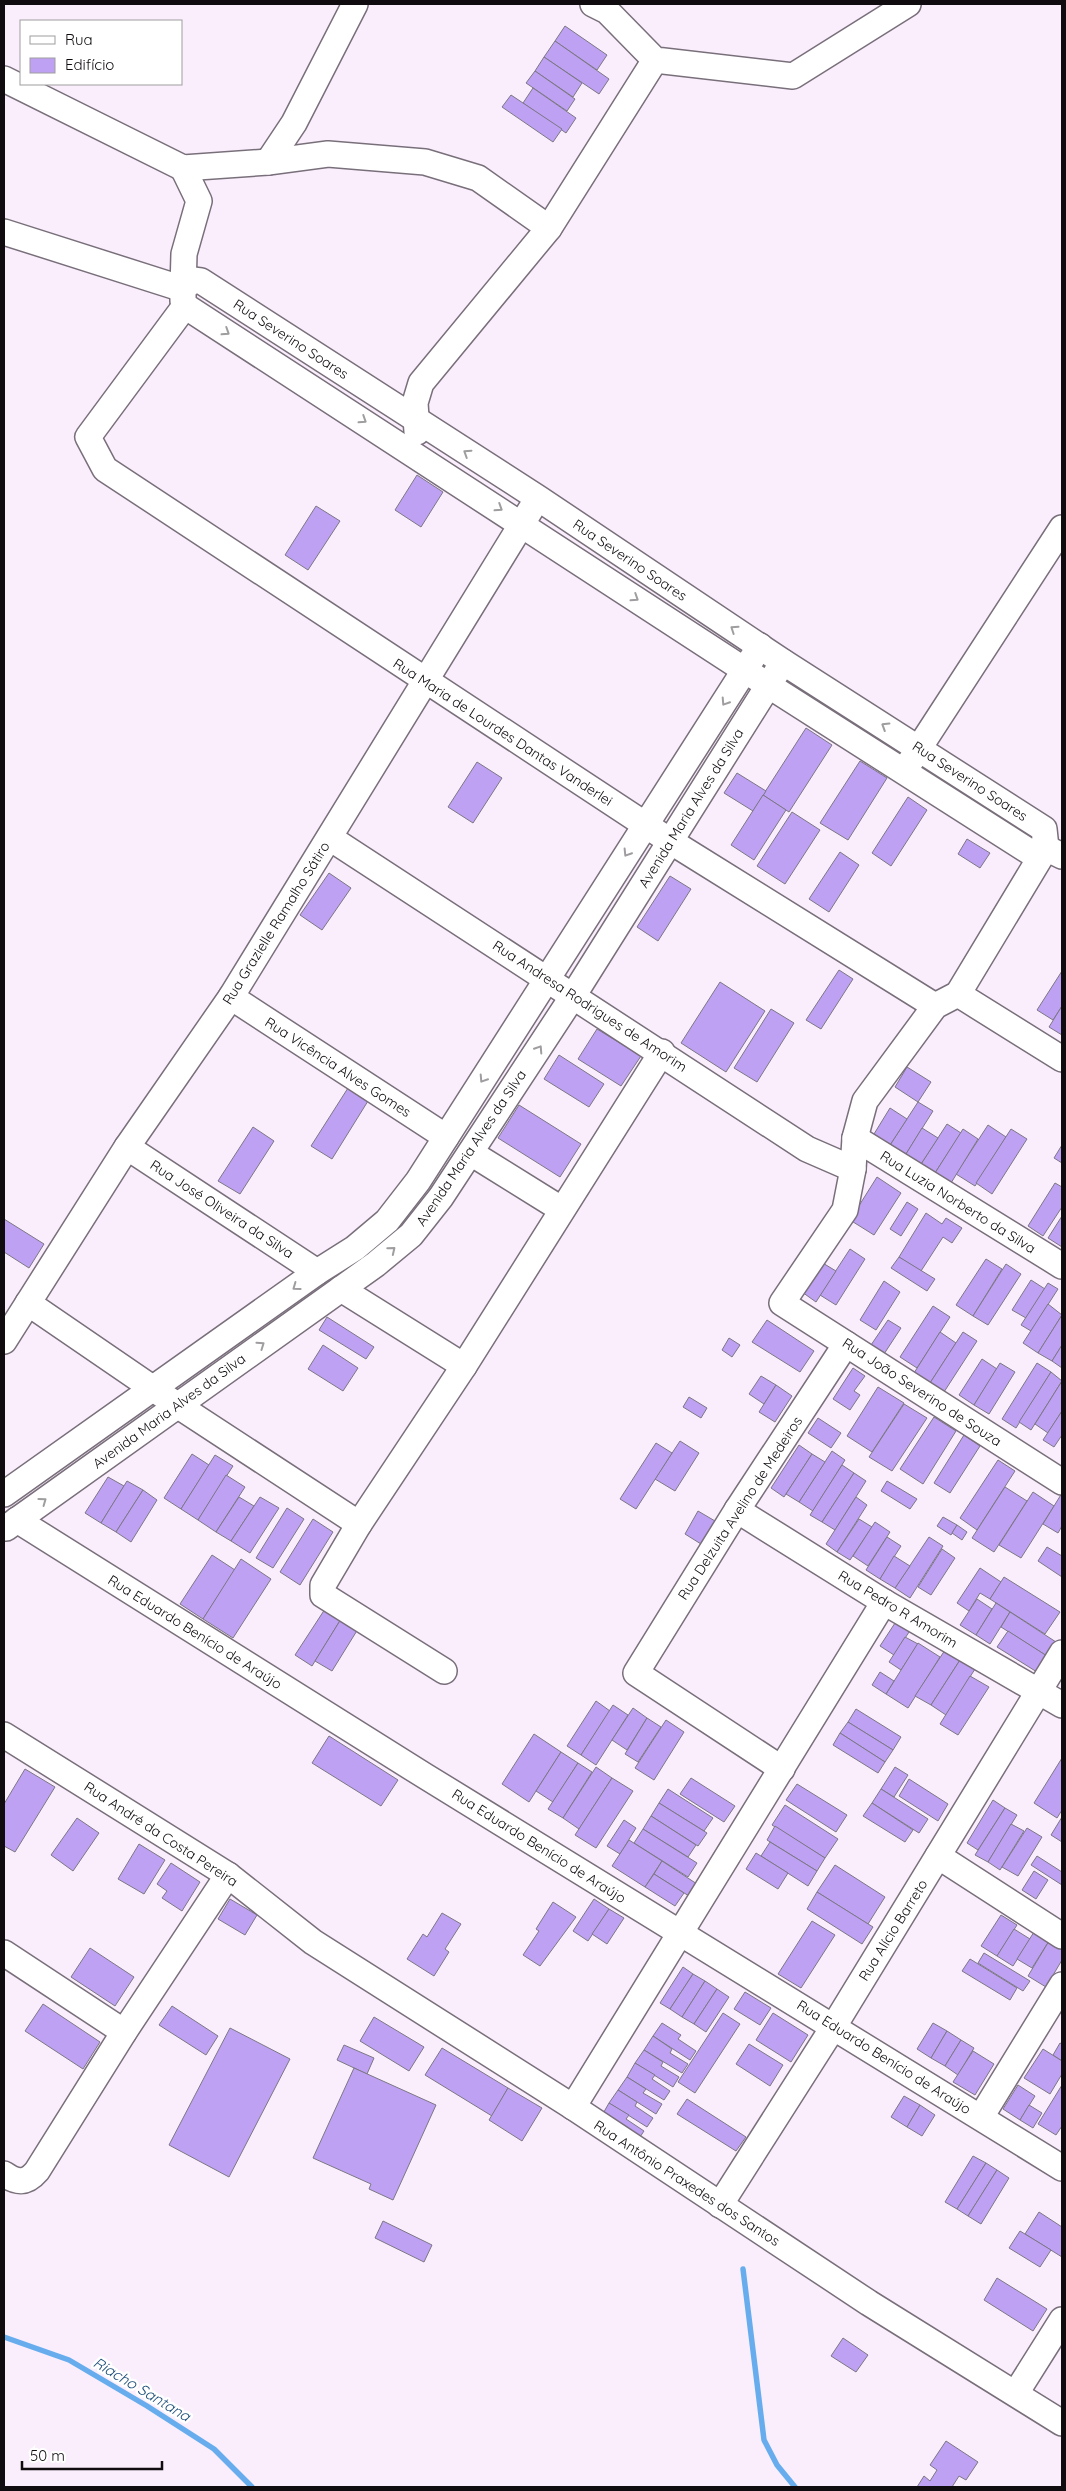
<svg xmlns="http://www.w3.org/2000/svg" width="1066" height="2491" font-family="Quicksand,sans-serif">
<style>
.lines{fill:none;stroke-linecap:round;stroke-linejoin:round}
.stream{stroke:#67adee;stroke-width:5.5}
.building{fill:#bfa1f3;stroke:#7b7785}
.minor-casing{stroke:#796f7b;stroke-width:28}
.minor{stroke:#fff;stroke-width:25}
.oneway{stroke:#9f9d9f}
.labels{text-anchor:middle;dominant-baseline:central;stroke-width:5;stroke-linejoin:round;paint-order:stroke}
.street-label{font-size:14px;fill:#0f0b0f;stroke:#fff}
.water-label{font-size:15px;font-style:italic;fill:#1d4e79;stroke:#fff}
</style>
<rect width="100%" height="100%" fill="#faeefc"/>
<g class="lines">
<g class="stream">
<polyline points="743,2269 764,2440 777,2465 795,2487"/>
<polyline points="4,2337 69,2360 147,2406 214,2449 252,2487"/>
</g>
</g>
<g class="building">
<polygon points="565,26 607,55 597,70 555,41"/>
<polygon points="555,41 609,79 599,94 544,57"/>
<polygon points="544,57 582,83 573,97 535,71"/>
<polygon points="535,71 575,99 567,111 526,83"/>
<polygon points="533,88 576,118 566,133 523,103"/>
<polygon points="511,95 562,129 553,142 502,107"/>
<polygon points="417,475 443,492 421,527 395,510"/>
<polygon points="316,506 340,521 308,570 285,555"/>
<polygon points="806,728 832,745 789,812 763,795"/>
<polygon points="860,761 887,778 848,840 820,823"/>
<polygon points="477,762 502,778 473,823 448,807"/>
<polygon points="737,773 766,791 753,811 724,793"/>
<polygon points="763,795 786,810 754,860 731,845"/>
<polygon points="908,797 927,810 891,866 872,853"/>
<polygon points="792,812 820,830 785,884 757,866"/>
<polygon points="967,839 990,853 980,868 958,854"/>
<polygon points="840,852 859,865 829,912 809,899"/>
<polygon points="329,873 351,888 322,930 300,915"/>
<polygon points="670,876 691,889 658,941 637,927"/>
<polygon points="839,970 853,979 821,1029 806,1020"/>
<polygon points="1062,971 1062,1006 1053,1020 1037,1010"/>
<polygon points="720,982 765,1011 726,1072 681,1043"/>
<polygon points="1062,1006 1062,1035 1049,1027"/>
<polygon points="771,1009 794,1023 757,1082 734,1068"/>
<polygon points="597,1029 641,1056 621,1086 578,1059"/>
<polygon points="559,1055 604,1084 589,1107 544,1079"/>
<polygon points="907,1067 931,1082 918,1102 895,1087"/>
<polygon points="348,1088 368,1101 332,1159 311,1146"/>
<polygon points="918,1102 933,1111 906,1154 890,1145"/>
<polygon points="519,1105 581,1144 560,1177 498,1138"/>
<polygon points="890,1108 907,1119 890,1145 874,1134"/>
<polygon points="947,1124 961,1133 935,1173 921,1164"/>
<polygon points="988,1125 1006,1137 975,1186 956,1174"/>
<polygon points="253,1127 274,1141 240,1194 218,1181"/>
<polygon points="922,1128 938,1138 921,1164 906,1154"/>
<polygon points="963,1129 978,1139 951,1183 935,1173"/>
<polygon points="1011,1129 1027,1139 992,1194 976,1183"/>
<polygon points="1062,1145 1062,1163 1054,1158"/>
<polygon points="877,1177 901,1193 874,1235 850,1220"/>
<polygon points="1055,1183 1062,1187 1062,1207 1043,1236 1028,1226"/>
<polygon points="907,1202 918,1209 901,1236 890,1229"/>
<polygon points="926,1213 942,1224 946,1218 962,1228 952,1243 943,1237 921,1271 899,1257"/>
<polygon points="1062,1216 1062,1247 1048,1238"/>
<polygon points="4,1219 44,1244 29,1268 4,1252"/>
<polygon points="850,1249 865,1259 836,1305 820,1295"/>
<polygon points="899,1257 935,1279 927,1291 891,1268"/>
<polygon points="986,1259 1002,1269 973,1316 956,1305"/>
<polygon points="821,1262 836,1271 816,1302 802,1292"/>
<polygon points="1006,1264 1021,1274 988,1325 973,1316"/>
<polygon points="1031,1280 1045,1289 1026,1318 1012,1310"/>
<polygon points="884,1281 900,1292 876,1330 860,1320"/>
<polygon points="1048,1283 1058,1289 1031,1331 1021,1325"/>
<polygon points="1048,1304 1062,1315 1038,1353 1023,1343"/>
<polygon points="933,1306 950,1317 917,1368 900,1357"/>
<polygon points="1062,1315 1062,1345 1052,1361 1038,1353"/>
<polygon points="327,1317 374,1347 366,1359 319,1330"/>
<polygon points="767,1320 814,1351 800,1372 752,1342"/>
<polygon points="888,1320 901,1328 884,1354 871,1345"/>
<polygon points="940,1332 956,1343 930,1383 914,1373"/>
<polygon points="963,1332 977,1341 944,1392 930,1383"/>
<polygon points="729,1338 740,1345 732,1357 722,1350"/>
<polygon points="323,1345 358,1368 343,1391 308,1369"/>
<polygon points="1062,1345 1062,1368 1052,1361"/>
<polygon points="982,1359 997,1369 974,1405 959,1395"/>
<polygon points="1000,1363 1015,1372 989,1414 974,1405"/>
<polygon points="1037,1363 1051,1372 1016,1428 1002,1419"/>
<polygon points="853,1368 865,1376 854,1391 860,1395 850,1410 833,1399"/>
<polygon points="1051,1372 1062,1381 1031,1430 1019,1422"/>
<polygon points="761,1376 776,1385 764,1404 749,1394"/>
<polygon points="1062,1381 1062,1411 1048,1433 1035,1424"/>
<polygon points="776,1385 792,1396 775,1422 759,1412"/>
<polygon points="878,1387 904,1403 872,1452 847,1436"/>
<polygon points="689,1397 707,1408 701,1418 683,1407"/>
<polygon points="904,1404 927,1418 892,1471 869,1457"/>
<polygon points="1062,1411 1062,1435 1054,1447 1043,1440"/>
<polygon points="934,1417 956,1431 923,1484 900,1469"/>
<polygon points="818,1418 841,1433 831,1448 808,1433"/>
<polygon points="964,1435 980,1446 950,1493 934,1483"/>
<polygon points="680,1441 699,1453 675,1491 655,1479"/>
<polygon points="656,1443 672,1453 636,1509 620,1499"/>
<polygon points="799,1445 812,1454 784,1497 771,1488"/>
<polygon points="832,1451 845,1460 813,1511 799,1502"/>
<polygon points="192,1454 209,1465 181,1509 164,1498"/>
<polygon points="812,1454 825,1462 799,1502 786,1494"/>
<polygon points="215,1455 233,1466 198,1520 181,1509"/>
<polygon points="998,1460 1015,1471 977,1530 960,1518"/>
<polygon points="842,1465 854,1473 822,1522 810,1515"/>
<polygon points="854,1473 866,1481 835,1530 822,1522"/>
<polygon points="226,1475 245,1487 216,1532 198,1520"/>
<polygon points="108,1477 124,1486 101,1523 85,1513"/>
<polygon points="127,1481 143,1490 116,1532 101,1523"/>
<polygon points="887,1481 917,1499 910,1509 881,1491"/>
<polygon points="1005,1487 1027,1501 994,1552 972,1538"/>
<polygon points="143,1490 157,1500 131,1542 116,1532"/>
<polygon points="1033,1492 1054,1506 1021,1558 999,1545"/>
<polygon points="1062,1493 1062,1526 1058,1533 1043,1524"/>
<polygon points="239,1497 254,1506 231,1541 216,1532"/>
<polygon points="260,1497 279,1508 250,1553 231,1541"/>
<polygon points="856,1497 867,1505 837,1552 826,1544"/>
<polygon points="287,1508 304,1519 273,1568 256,1558"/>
<polygon points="698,1511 715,1521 701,1544 685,1534"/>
<polygon points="943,1517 957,1525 951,1535 937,1526"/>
<polygon points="313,1519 333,1532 300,1585 280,1572"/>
<polygon points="859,1519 872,1527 850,1560 837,1552"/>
<polygon points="875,1522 890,1532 868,1566 853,1556"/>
<polygon points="957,1525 967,1532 962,1540 952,1533"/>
<polygon points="887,1537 901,1546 880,1579 866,1570"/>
<polygon points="929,1537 943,1546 910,1598 895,1588"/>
<polygon points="1047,1547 1062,1556 1062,1577 1038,1561"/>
<polygon points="942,1549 955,1558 931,1595 918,1587"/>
<polygon points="212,1555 235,1570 203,1619 180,1604"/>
<polygon points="894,1556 910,1566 895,1588 880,1579"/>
<polygon points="241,1559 271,1579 233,1638 203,1619"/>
<polygon points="980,1568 1001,1582 990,1599 980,1593 969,1611 957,1603"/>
<polygon points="1004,1577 1060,1612 1045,1634 990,1599"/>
<polygon points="977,1599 992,1609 976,1635 960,1625"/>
<polygon points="996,1603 1010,1612 990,1644 976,1635"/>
<polygon points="325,1609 341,1619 312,1666 295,1655"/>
<polygon points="1010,1612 1056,1642 1047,1656 1001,1627"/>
<polygon points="341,1619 358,1629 332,1671 315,1661"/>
<polygon points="897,1620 911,1629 894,1655 880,1646"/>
<polygon points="1008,1631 1047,1656 1037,1672 997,1647"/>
<polygon points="905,1637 918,1644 901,1670 889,1662"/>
<polygon points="918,1643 940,1657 908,1708 886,1694"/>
<polygon points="945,1650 960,1660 931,1705 915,1696"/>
<polygon points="960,1660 975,1669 946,1715 931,1705"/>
<polygon points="880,1672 894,1681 886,1694 872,1685"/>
<polygon points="970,1676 989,1687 958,1735 940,1724"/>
<polygon points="596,1701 610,1711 581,1755 567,1746"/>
<polygon points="613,1705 628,1715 596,1765 581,1755"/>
<polygon points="633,1708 647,1718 627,1750 612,1740"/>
<polygon points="856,1709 901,1737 893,1750 848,1722"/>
<polygon points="647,1718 661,1727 638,1762 625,1754"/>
<polygon points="666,1720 684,1732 654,1780 635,1768"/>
<polygon points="848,1722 893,1750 885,1762 840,1733"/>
<polygon points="840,1733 885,1762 878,1773 833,1745"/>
<polygon points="534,1734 561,1752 529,1802 502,1784"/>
<polygon points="329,1736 398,1780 381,1806 312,1763"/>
<polygon points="561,1752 578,1763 553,1802 536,1791"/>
<polygon points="1062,1758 1062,1810 1057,1818 1034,1803"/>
<polygon points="578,1763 592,1772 563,1818 548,1809"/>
<polygon points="596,1767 612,1778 579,1829 563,1818"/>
<polygon points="895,1767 908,1775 894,1797 881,1789"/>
<polygon points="25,1769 55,1787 15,1852 4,1846 4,1804"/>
<polygon points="612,1778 633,1791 596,1848 575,1835"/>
<polygon points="691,1778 735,1806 724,1822 680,1794"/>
<polygon points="909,1779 948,1804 938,1821 899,1796"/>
<polygon points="797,1784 847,1815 836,1832 786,1800"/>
<polygon points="668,1789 713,1818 704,1831 659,1803"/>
<polygon points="881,1789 928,1819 919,1833 872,1803"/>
<polygon points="993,1800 1005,1808 978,1850 967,1843"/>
<polygon points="659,1803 707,1833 698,1846 651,1816"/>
<polygon points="872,1803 913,1830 905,1842 863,1816"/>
<polygon points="785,1805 838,1839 825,1858 772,1825"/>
<polygon points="1005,1808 1017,1815 988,1862 975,1855"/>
<polygon points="651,1816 696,1845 688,1857 643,1829"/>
<polygon points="1062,1817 1062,1842 1051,1835"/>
<polygon points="77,1818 99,1833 73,1871 51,1855"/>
<polygon points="624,1820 636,1828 620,1854 607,1846"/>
<polygon points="1011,1824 1024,1831 1000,1870 988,1862"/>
<polygon points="775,1826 825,1858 817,1871 767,1840"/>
<polygon points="1027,1828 1042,1837 1018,1876 1002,1867"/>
<polygon points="643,1829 697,1863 688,1877 634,1843"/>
<polygon points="629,1840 662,1861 645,1887 612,1866"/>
<polygon points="770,1842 817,1871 808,1886 761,1856"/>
<polygon points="139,1844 165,1860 144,1894 118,1879"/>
<polygon points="756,1853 788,1873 778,1889 746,1869"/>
<polygon points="1037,1856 1062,1872 1062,1885 1031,1865"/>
<polygon points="662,1861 697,1884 689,1896 654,1874"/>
<polygon points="171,1863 200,1882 182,1911 162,1898 167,1891 157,1884"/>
<polygon points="835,1865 885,1897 868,1924 817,1892"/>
<polygon points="1034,1871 1048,1880 1036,1899 1022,1890"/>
<polygon points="654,1874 684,1893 675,1906 645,1887"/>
<polygon points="817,1892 873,1927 862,1944 807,1909"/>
<polygon points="230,1899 257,1915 245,1935 218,1919"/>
<polygon points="594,1899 609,1909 588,1941 573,1931"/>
<polygon points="553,1902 576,1917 540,1966 523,1955 539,1931 536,1929"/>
<polygon points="609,1909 624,1918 607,1944 592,1934"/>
<polygon points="442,1913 461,1924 445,1949 449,1952 434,1976 407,1959 423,1934 427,1937"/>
<polygon points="1001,1915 1017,1925 997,1956 981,1946"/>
<polygon points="812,1921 835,1935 801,1988 778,1974"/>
<polygon points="1014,1929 1030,1939 1013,1966 997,1956"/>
<polygon points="1034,1932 1049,1941 1032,1968 1017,1959"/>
<polygon points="1049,1941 1062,1949 1062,1960 1046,1987 1028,1976"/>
<polygon points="90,1948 134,1977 115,2006 71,1977"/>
<polygon points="984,1953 1030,1981 1023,1991 978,1963"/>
<polygon points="970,1959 1017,1988 1010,2000 962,1971"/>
<polygon points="683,1967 693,1974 670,2009 660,2003"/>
<polygon points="693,1974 705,1981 682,2017 670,2009"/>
<polygon points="705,1981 717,1989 694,2024 682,2017"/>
<polygon points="717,1989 729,1997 706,2032 694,2024"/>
<polygon points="745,1992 771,2008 760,2025 734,2009"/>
<polygon points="43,2004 100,2042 83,2069 25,2031"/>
<polygon points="172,2006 218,2036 206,2055 159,2025"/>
<polygon points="723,2013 740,2024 695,2093 678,2082"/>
<polygon points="773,2013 808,2035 791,2062 756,2040"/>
<polygon points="374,2017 424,2047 409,2071 360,2041"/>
<polygon points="662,2023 681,2035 678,2039 696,2051 690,2060 653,2036"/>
<polygon points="933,2023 947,2031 931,2058 917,2049"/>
<polygon points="230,2028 290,2059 229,2177 169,2145"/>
<polygon points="947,2031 961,2040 945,2066 931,2058"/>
<polygon points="653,2036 672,2049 670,2053 688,2064 682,2073 644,2050"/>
<polygon points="961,2040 974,2048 958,2075 945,2066"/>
<polygon points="1060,2043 1062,2044 1062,2061 1053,2055"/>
<polygon points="749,2044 783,2065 770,2086 736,2064"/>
<polygon points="344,2045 374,2058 367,2074 337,2060"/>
<polygon points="442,2048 508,2088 492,2116 425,2075"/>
<polygon points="1043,2049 1062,2061 1062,2074 1050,2094 1024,2078"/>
<polygon points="644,2050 663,2062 661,2066 679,2077 673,2087 635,2063"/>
<polygon points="973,2051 994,2064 975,2095 953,2082"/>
<polygon points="635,2063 655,2075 652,2079 670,2091 664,2100 627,2077"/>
<polygon points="354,2068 436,2105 393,2200 369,2189 371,2184 313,2158"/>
<polygon points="627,2077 646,2089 643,2093 662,2104 656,2114 618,2090"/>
<polygon points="1018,2085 1035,2096 1020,2120 1003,2109"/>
<polygon points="1062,2085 1062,2126 1056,2135 1038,2124"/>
<polygon points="508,2088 542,2108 522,2141 489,2120"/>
<polygon points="618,2090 637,2102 635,2106 653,2118 647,2127 609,2103"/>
<polygon points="904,2096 920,2105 907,2127 891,2117"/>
<polygon points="687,2099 746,2137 736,2151 677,2114"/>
<polygon points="609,2103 629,2115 626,2119 644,2131 638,2140 601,2117"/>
<polygon points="920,2105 935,2115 922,2136 907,2127"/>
<polygon points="1029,2105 1042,2113 1033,2128 1020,2120"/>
<polygon points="973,2156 986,2163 957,2209 945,2202"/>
<polygon points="986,2163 997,2170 968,2216 957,2209"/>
<polygon points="997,2170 1009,2178 981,2224 968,2216"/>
<polygon points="1039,2212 1062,2227 1062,2257 1025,2234"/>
<polygon points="383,2221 432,2245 424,2262 375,2238"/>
<polygon points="1020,2231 1051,2250 1040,2267 1009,2248"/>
<polygon points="997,2278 1047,2309 1033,2331 984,2300"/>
<polygon points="843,2338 868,2355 856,2372 831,2356"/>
<polygon points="946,2441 978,2462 966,2480 959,2476 952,2487 917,2487 924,2476 930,2481 937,2470 930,2465"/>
</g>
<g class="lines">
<defs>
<g id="minor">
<polyline points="593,4 607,11 655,60 793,76 908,4"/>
<polyline points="4,79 183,168 268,162 328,154 425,162 478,178 549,228"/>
<polyline points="268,162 294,123 355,4"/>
<polyline points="4,232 183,289 184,254 199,201 183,168"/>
<polyline points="185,306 88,437 105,469 670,841 935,1006"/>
<polyline points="185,306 183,301 183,289 193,280 201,281 538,498 783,662 1044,829 1046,848"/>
<polyline points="185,306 746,671 1030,852 1046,848 1062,856"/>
<polyline points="417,432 415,403 421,383 549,228 655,60"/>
<polyline points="910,762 1062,528"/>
<polyline points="330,838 807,1149 853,1169"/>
<polyline points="1046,848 958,994 935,1006 865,1101 855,1138 853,1169 845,1210 782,1303 1062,1482"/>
<polyline points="958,994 1062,1059"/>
<polyline points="231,997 446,1137"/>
<polyline points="855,1138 1062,1266"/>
<polyline points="127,1147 317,1272"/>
<polyline points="471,1153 561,1209"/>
<polyline points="341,1289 464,1366"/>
<polyline points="28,1303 177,1405 359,1524"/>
<polyline points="4,1341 127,1147 231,997 531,509"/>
<polyline points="4,1494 317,1272 355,1248 387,1221 418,1181 760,646"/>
<polyline points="737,1510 884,1602 1062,1705"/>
<polyline points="17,1520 425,1776 1062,2168"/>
<polyline points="6,1528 376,1264 411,1235 441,1197 573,996 783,662"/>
<polyline points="444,1671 323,1595 323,1585 359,1524 464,1366 662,1052"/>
<polyline points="4,1735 228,1875 313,1942 573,2107 869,2303 1062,2423"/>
<polyline points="782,1769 636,1673 737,1510 846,1344"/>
<polyline points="938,1856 1062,1936"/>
<polyline points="4,1953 124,2032"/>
<polyline points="573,2107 884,1602"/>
<polyline points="981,2117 1062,1985"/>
<path d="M4,2174C17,2183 26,2184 37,2171L124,2032L228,1875"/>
<polyline points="720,2205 834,2026 1062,1653"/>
<polyline points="1016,2393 1062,2320"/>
</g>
</defs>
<use href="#minor" class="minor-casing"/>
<use href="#minor" class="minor"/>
</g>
<defs><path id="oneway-chevron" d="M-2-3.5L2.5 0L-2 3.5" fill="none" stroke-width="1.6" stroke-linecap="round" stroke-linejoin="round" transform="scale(1.25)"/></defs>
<g class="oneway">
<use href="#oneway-chevron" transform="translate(226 332) rotate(33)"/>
<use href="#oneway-chevron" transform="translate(363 420) rotate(33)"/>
<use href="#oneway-chevron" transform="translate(467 453) rotate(-147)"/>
<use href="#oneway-chevron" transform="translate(499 508) rotate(33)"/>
<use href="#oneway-chevron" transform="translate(635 598) rotate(33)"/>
<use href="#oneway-chevron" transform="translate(734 629) rotate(-146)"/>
<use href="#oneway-chevron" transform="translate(725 702) rotate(123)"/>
<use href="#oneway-chevron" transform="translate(885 726) rotate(-148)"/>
<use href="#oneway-chevron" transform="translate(627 853) rotate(122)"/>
<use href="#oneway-chevron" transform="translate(539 1049) rotate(-57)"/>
<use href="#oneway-chevron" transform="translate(483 1079) rotate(123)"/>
<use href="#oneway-chevron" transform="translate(392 1250) rotate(-39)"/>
<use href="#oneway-chevron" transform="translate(296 1287) rotate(144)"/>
<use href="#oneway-chevron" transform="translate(261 1345) rotate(-35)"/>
<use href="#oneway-chevron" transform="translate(43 1501) rotate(-36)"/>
</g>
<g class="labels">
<g class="street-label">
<text transform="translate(291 339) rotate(33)">Rua Severino Soares</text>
<text transform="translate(630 560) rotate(34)">Rua Severino Soares</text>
<text transform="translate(503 732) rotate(33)">Rua Maria de Lourdes Dantas Vanderlei</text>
<text transform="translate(970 781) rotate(33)">Rua Severino Soares</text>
<text transform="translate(691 808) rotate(-58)">Avenida Maria Alves da Silva</text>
<text transform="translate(276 923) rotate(-58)">Rua Grazielle Ramalho Sátiro</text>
<text transform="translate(590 1006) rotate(33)">Rua Andresa Rodrigues de Amorim</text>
<text transform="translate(338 1067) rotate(33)">Rua Vicência Alves Gomes</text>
<text transform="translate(471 1148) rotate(-56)">Avenida Maria Alves da Silva</text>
<text transform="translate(958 1202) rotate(32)">Rua Luzia Norberto da Silva</text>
<text transform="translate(222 1209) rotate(33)">Rua José Oliveira da Silva</text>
<text transform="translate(922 1392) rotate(33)">Rua João Severino de Souza</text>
<text transform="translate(169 1411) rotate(-36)">Avenida Maria Alves da Silva</text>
<text transform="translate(740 1508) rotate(-57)">Rua Delzuita Avelino de Medeiros</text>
<text transform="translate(898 1609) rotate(31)">Rua Pedro R Amorim</text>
<text transform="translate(195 1632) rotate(32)">Rua Eduardo Benício de Araújo</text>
<text transform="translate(161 1834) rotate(33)">Rua André da Costa Pereira</text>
<text transform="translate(539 1846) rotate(32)">Rua Eduardo Benício de Araújo</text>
<text transform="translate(893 1930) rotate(-58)">Rua Alício Barreto</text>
<text transform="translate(884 2057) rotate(32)">Rua Eduardo Benício de Araújo</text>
<text transform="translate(687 2183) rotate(33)">Rua Antônio Praxedes dos Santos</text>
</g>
<g class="water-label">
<text transform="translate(142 2389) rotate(31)">Riacho Santana</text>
</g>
</g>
<rect width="1066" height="2491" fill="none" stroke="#0f0b0f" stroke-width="10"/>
<rect x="20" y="20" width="162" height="65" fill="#ffffff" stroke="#9f9d9f"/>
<rect x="30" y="36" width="25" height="8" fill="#ffffff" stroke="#9f9d9f"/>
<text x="65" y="45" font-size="15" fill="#0f0b0f">Rua</text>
<rect x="30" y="58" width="25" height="15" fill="#bfa1f3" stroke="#9f9d9f"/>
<text x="65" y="70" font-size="15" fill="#0f0b0f">Edifício</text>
<path d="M22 2461v8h140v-8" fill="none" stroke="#0f0b0f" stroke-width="2.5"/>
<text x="30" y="2461" font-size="15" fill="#0f0b0f" stroke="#ffffff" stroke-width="4" paint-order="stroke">50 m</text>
</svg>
